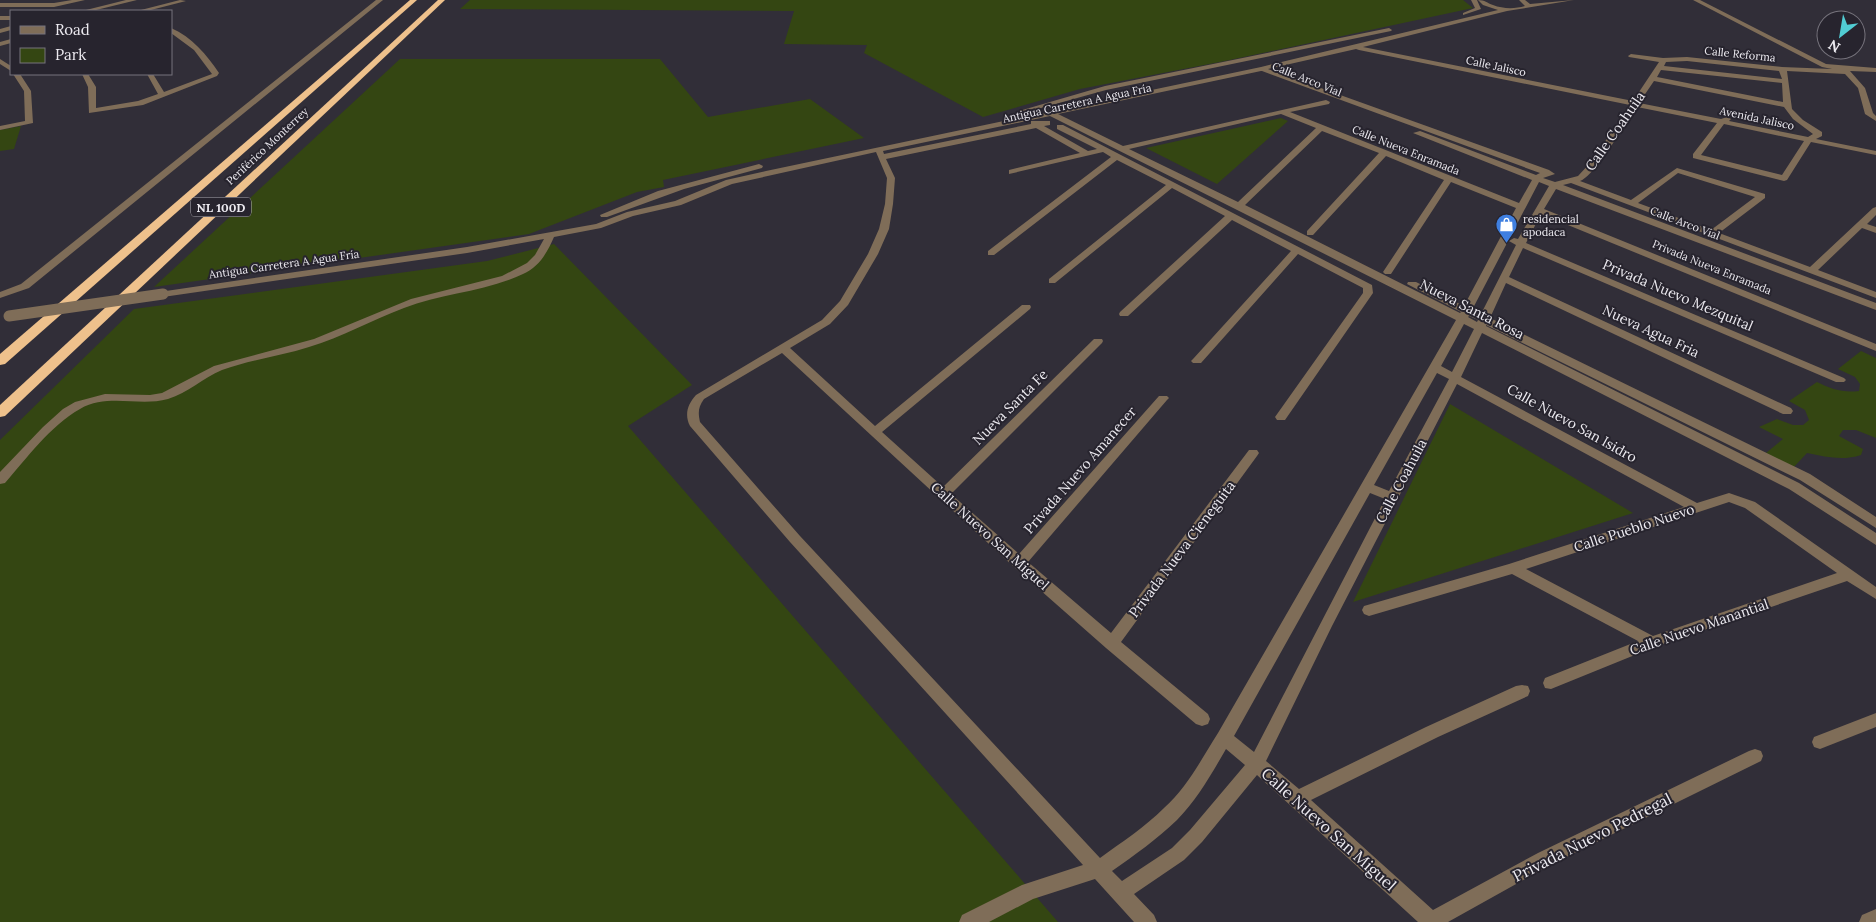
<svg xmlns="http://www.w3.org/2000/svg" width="1876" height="922" font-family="Lora,serif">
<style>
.green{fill:#344612}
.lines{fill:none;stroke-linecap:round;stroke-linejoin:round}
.minor{fill:#7f6d58;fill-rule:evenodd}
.highway{fill:#eec18c;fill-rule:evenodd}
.minor-bridge{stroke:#7f6d58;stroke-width:11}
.labels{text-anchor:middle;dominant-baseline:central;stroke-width:4;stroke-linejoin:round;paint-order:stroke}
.far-street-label{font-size:11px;fill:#eceaf0;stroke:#27242e}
.far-poi-label{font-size:11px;fill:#eceaf0;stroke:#27242e;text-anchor:start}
.shield{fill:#27242e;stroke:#b1afb6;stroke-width:1}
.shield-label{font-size:12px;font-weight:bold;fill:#eceaf0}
.street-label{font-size:14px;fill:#eceaf0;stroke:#27242e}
.near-street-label{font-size:16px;fill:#eceaf0;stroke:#27242e}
</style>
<rect width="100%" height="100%" fill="#312e38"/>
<g class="green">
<polygon points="470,0 1463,0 1473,8 1225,61 1080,89 983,117 864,53 867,45 784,44 794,11 460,9"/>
<polygon points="400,59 660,59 708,117 810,99 864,138 663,180 664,187 637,192 529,234 154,287"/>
<polygon points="1281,118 1288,121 1217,184 1146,148"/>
<polygon points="21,126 14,149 0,151 0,130"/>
<polygon points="554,244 692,385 628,426 1058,922 0,922 0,440 134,309 487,261"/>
<path d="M1861,351L1876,358V438L1856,430H1843L1839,436L1863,449L1861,455C1843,461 1826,457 1807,453L1793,468L1766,453L1783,439L1759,427L1777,419L1793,425H1803L1809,420L1805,410L1789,401L1817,382C1831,389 1843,393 1859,391L1860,384L1855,377L1838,369Z"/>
<polygon points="1450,404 1633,513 1353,602"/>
</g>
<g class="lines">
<g class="minor">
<polygon points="72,0 85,0 54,7 0,7 0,3 54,3"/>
<polygon points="126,0 137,0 92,11 82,11"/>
<polygon points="180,0 186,1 147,11 137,11"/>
<polygon points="376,0 383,0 29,288 0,298 0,292 21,284"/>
<polygon points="1471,0 1477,0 1481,9 1463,15 1463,13 1475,8"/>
<path d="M1478,0C1485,0 1487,3 1493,5C1503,9 1515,9 1525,6L1519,0H1525L1530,4L1574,0L1507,11L1363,47L1633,101L1659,62L1629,57L1628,56L1631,54L1663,58L1687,57L1782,67L1832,69L1822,67L1693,0H1700L1826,64L1876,68V72L1850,71L1865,88L1873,113L1876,116V121L1865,114L1858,88L1845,74L1787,71L1792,109L1803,120L1822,132V136L1816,139L1876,151V155L1811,142L1787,180L1784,181L1693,158V154L1717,123L1637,107C1627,121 1594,177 1580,181L1631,200L1677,168L1765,194V198L1719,233L1810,267L1873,208L1876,207V215L1867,224L1876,227V233L1862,228L1818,270L1876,292V298L1571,183L1563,185L1876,303V310L1556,189L1544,209L1876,344V351L1541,214L1526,243L1844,378L1846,380L1844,382H1836L1523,248L1509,277L1791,408L1793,411L1791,414H1783L1506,283L1490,318L1810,474L1876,517V528L1800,480L1486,325V326L1799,483L1876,533V545L1789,489L1482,333L1461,377L1697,503L1729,493L1755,502L1876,587V599L1847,581L1657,646L1551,689L1545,688L1543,683L1545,678L1638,641L1512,574L1369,616L1364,614L1362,610L1364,606L1509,564L1684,507L1457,384L1332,626L1266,761L1299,789L1426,727L1516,686L1522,685L1528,686L1530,691L1528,696L1438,737L1311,800L1433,910L1538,853L1749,751L1755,749L1761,751L1763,756L1761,761L1550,865L1448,922H1418L1257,775L1202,842L1184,860L1134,894L1154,915L1157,922H1134L1095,879L1033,899L989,922H959L962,915L1022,885L1083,865L790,542L690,426C684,414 688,404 696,395L822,320L840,301L868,254L879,229L885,204L887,178L876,152L732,184L681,205L633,216L601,228L554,237C547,253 539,267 523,274C486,292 442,293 404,308C372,320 342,337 309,347C281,356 250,360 222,370C203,378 188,393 168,399C139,407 108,393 80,409C50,426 27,458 5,483L0,484V472L43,427L63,409L75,402L105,394L150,395L162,393L214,366L314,339L411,299L502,276L527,263L535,255L544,239L467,253L163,297L159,296V292L467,247L596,224L627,212L675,201L726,180L766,171L1261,67L1498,10L1483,5ZM1356,49L1359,50L1630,105L1591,162L1578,176L1555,182L1543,178L1555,174L1549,170L1268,69ZM1687,61L1779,71L1782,79L1664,66L1666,62ZM1661,70L1782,83L1783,102L1657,77ZM1261,71H1262L1540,173L1536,175L1420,131L1413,133L1532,180L1519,203L1290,112L1329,104L1330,102L1326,100L1123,146L1058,114ZM1654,81L1784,107L1793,119L1813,134L1808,137L1729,121L1731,119L1727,117L1721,119L1639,103ZM1281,114L1316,128L1238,202L1129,149ZM1050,116L1456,320L1218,733C1202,758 1187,788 1164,808C1145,827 1122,842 1100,858L800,536L700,422C698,413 698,407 704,399L782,353L1014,567L1106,648L1196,724L1202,726L1208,724L1210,719L1208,714L1121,642L1257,456L1259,453L1257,450H1249L1111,633L1028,562L1167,400L1169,398L1167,396H1159L1019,554L951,494L1102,343L1103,341L1102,339H1094L943,487L882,432L1030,309L1031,307L1030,305H1022L875,426L790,348L830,324L848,305L878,254L889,229L893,204L895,178L886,159L1036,128L1080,153L1009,170V174L1103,152L1111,157L988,251V255H994L1117,160L1166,185L1049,279V283H1055L1172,188L1225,216L1120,312L1119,314L1120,316H1128L1232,220L1291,251L1193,359L1191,361L1193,363H1201L1298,254L1363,288V293L1275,417L1277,420H1285L1373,293L1372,285L1063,125H1057V129L1097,149L1088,151L1044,126L1050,125V121C1047,121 1034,121 1031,121V124L884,154L883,151ZM1724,124L1804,141L1782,175L1701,155ZM1322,131L1379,153L1307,231V235H1313L1386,156L1444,180L1383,272L1385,274H1391L1451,182L1516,208L1464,306L1416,282H1408L1407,284L1461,312L1460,313L1245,205ZM1678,173L1755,197L1711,230L1638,203ZM1539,182L1549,186L1518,239L1514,238L1509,241L1516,245L1481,314L1472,310ZM1469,316L1478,320L1477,322L1468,317ZM1464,324L1474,329L1452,372L1441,366ZM1437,373L1449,379L1389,491L1374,485ZM1370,493L1385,499L1254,752L1234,736ZM1729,502L1745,508L1837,573L1653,636L1526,569ZM1226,749L1245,765L1190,830L1172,848L1122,881L1112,871C1135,855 1157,839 1177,820C1197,800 1212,773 1226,749Z"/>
<rect x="0" y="16" width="11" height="4"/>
<polygon points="11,26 11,30 0,33 0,29"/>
<path d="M171,28C192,37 207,55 219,73L217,76L143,105L89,113L88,87L82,74H88L96,87V108L138,101L158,94L147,74H153L164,92L212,74L194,50L171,33Z"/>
<polygon points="1389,28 1392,30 1391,31 1106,90 1023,113 1019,111 1105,86"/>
<polygon points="11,39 11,43 0,46 0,42"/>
<polygon points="0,59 11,66 11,71 0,64"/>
<polygon points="13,74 20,74 31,91 33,123 0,130 0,126 25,121 24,91"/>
<polygon points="759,164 763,166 762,168 684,189 607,217 601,217 600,215 658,191"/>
<polygon points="1876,713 1876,727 1820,749 1814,747 1812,742 1814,737"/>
<polygon points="1876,909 1876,922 1859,922 1862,915"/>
</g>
<g class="highway">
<polygon points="410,0 417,0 5,364 0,365 0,354"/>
<polygon points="438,0 445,0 5,416 0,417 0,405"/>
</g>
<polyline class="minor-bridge" points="9,316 163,294"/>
</g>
<defs>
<symbol id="shop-pin" viewBox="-11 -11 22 30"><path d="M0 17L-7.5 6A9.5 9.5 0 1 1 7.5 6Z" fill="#3f7fe0" stroke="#27242e"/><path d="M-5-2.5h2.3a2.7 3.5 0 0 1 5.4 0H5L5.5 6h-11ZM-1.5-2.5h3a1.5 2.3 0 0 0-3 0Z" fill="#fff"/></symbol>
</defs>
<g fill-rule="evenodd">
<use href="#shop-pin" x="1494" y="212" width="25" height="34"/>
</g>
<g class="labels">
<g class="far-street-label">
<text transform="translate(1740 54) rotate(6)">Calle Reforma</text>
<text transform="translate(1496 66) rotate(12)">Calle Jalisco</text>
<text transform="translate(1307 79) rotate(22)">Calle Arco Vial</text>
<text transform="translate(1077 103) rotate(-12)">Antigua Carretera A Agua Fría</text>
<text transform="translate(1757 118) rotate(12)">Avenida Jalisco</text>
<text transform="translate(267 146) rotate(-43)">Periférico Monterrey</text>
<text transform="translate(1406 150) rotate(22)">Calle Nueva Enramada</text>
<text transform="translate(1685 223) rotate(21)">Calle Arco Vial</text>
<text transform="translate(284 264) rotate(-8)">Antigua Carretera A Agua Fría</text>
<text transform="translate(1712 267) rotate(22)">Privada Nueva Enramada</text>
</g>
<g class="far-poi-label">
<text x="1523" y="219">residencial<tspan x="1523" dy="13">apodaca</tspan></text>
</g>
<rect class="shield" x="191" y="197.5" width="60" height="19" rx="4"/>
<g class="shield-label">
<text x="221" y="207">NL 100D</text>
</g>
<g class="street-label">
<text transform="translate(1615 131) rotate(-55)">Calle Coahuila</text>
<text transform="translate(1678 295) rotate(23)">Privada Nuevo Mezquital</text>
<text transform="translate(1472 309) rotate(27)">Nueva Santa Rosa</text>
<text transform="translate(1651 331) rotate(25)">Nueva Agua Fria</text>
<text transform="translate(1010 407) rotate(-45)">Nueva Santa Fe</text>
<text transform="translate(1572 423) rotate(29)">Calle Nuevo San Isidro</text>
<text transform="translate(1080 470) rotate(-49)">Privada Nuevo Amanecer</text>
<text transform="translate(1401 481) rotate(-62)">Calle Coahuila</text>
<text transform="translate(1634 528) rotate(-18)">Calle Pueblo Nuevo</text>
<text transform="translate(990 536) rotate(42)">Calle Nuevo San Miguel</text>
<text transform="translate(1182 549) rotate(-53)">Privada Nueva Cieneguita</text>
<text transform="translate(1699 627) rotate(-19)">Calle Nuevo Manantial</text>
</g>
<g class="near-street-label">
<text transform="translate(1329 829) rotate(42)">Calle Nuevo San Miguel</text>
<text transform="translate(1592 837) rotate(-27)">Privada Nuevo Pedregal</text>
</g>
</g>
<rect x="10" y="10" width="162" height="65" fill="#27242e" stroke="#76737c"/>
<rect x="20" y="26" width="25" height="8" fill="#7f6d58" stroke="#76737c"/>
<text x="55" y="35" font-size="15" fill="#eceaf0">Road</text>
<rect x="20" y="48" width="25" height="15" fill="#344612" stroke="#76737c"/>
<text x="55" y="60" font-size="15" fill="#eceaf0">Park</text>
<g transform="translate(1841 35) rotate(211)"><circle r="24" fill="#27242e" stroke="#76737c"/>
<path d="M0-4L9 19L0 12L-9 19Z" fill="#51ccd3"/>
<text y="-8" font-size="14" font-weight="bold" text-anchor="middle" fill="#eceaf0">N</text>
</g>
</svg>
